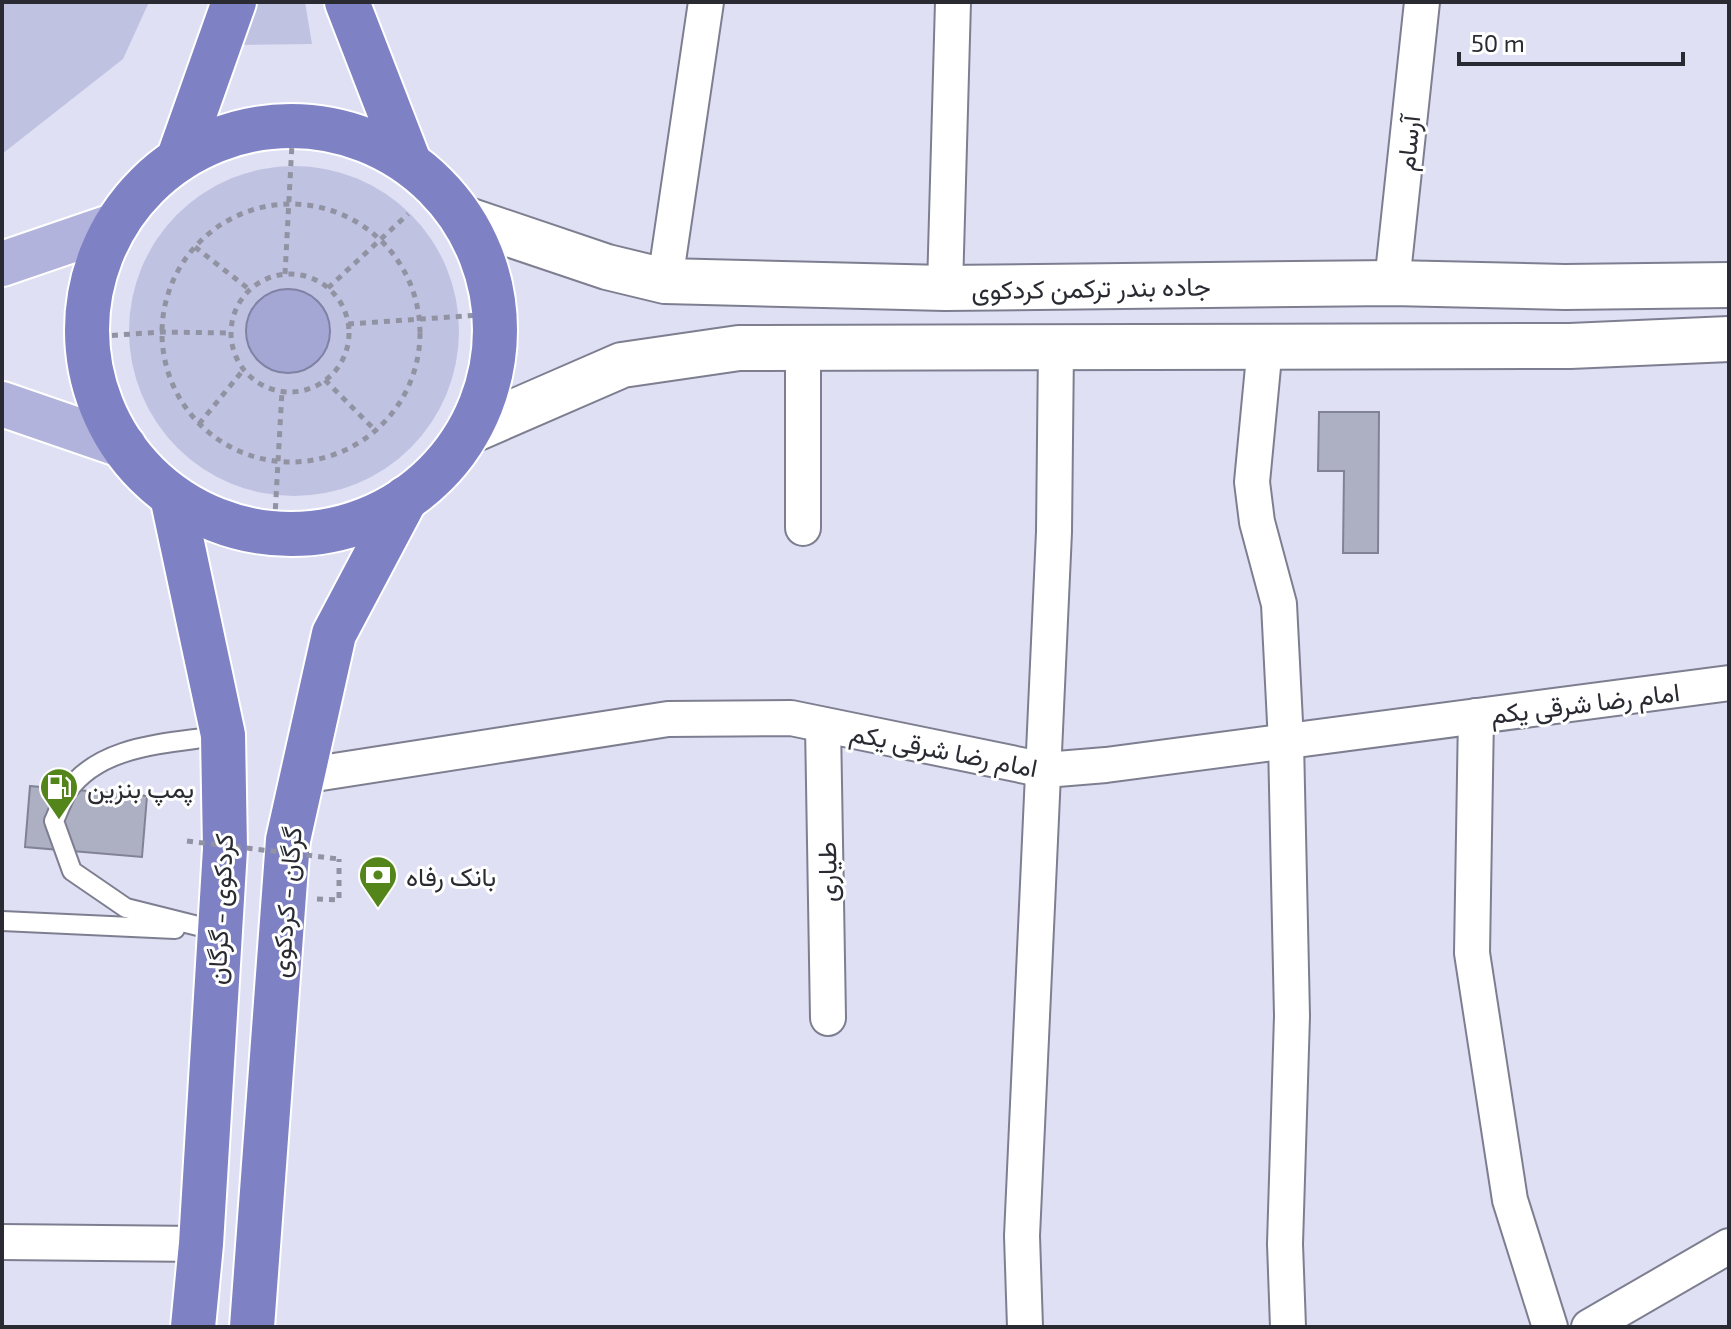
<svg xmlns="http://www.w3.org/2000/svg" width="1731" height="1329" font-family="'Exo 2',Vazirmatn,sans-serif">
<style>
.green{fill:#c0c2e1}
.water{fill:#a4a7d4;stroke:#7f82a3;stroke-width:2}
.building{fill:#adafc2;stroke:#818394;stroke-width:2}
.lines{fill:none;stroke-linecap:round;stroke-linejoin:round}
.lane-casing{stroke:#7d7f90;stroke-width:22}
.street-casing{stroke:#7d7f90;stroke-width:38}
.secondary-casing{stroke:#7d7f90;stroke-width:48}
.primary-casing{stroke:#fff;stroke-width:48}
.highway-casing{stroke:#fff;stroke-width:48}
.path{stroke:#9293a2;stroke-width:5;stroke-dasharray:6 6;stroke-linecap:butt}
.lane{stroke:#fff;stroke-width:18}
.street{stroke:#fff;stroke-width:34}
.secondary{stroke:#fff;stroke-width:44}
.primary{stroke:#b2b3dc;stroke-width:44}
.highway{stroke:#7f81c5;stroke-width:44}
.path-bridge{stroke:#9293a2;stroke-width:5;stroke-dasharray:6 6;stroke-linecap:butt}
.labels{text-anchor:middle;dominant-baseline:central;stroke-width:6;stroke-linejoin:round;paint-order:stroke}
.street-label{font-size:26px;fill:#2a2b32;stroke:#fff}
.poi-label{font-size:26px;fill:#2a2b32;stroke:#fff;text-anchor:start}
</style>
<rect width="100%" height="100%" fill="#dfe0f4"/>
<g class="green">
<polygon points="2,2 149,2 123,59 2,154"/>
<polygon points="253,2 305,2 312,44 241,45"/>
<circle cx="294" cy="331" r="165"/>
</g>
<circle class="water" cx="288" cy="331" r="42"/>
<g class="building">
<polygon points="1319,412 1379,412 1378,553 1343,553 1344,471 1318,471"/>
<polygon points="30,786 147,796 142,857 25,847"/>
</g>
<g class="lines">
<defs>
<g id="lane">
<polyline points="2,921 175,929"/>
<path d="M218,931L126,908L72,871L54,821C58,812 62,801 67,792C101,743 170,744 223,735"/>
</g>
<g id="street">
<polyline points="665,281 706,2"/>
<polyline points="1392,283 1422,2"/>
<polyline points="945,288 953,2"/>
<polyline points="1265,346 1252,482 1257,522 1279,604 1286,742 1292,1016 1285,1244 1288,1327"/>
<polyline points="803,528 803,348"/>
<polyline points="1476,716 1472,953 1510,1200 1550,1327"/>
<polyline points="823,725 828,1018"/>
<polyline points="302,776 668,719 791,718 1045,770 1106,765 1729,683"/>
<polyline points="2,1242 201,1244"/>
<polyline points="1025,1327 1022,1236 1054,532 1056,347"/>
<polyline points="1589,1327 1729,1246"/>
</g>
<g id="secondary">
<polyline points="462,218 607,267 665,281 945,288 1392,283 1565,287 1729,285"/>
<polyline points="468,432 622,365 739,348 1570,346 1729,339"/>
</g>
<g id="primary">
<polyline points="2,264 116,225"/>
<polyline points="2,404 124,446"/>
</g>
<g id="highway">
<polyline points="347,2 409,162"/>
<circle cx="291" cy="330" r="204"/>
<polyline points="178,160 234,2"/>
<polyline points="172,496 223,735 225,849 201,1244 193,1327"/>
<polyline points="252,1327 288,840 334,634 406,498"/>
</g>
</defs>
<use href="#lane" class="lane-casing"/>
<use href="#street" class="street-casing"/>
<use href="#secondary" class="secondary-casing"/>
<use href="#primary" class="primary-casing"/>
<use href="#highway" class="highway-casing"/>
<g class="path">
<circle cx="291" cy="333" r="129"/>
<polyline points="195,247 250,290"/>
<polyline points="285,274 293,125"/>
<circle cx="290" cy="333" r="59"/>
<polyline points="328,288 408,214"/>
<polyline points="348,324 495,314"/>
<polyline points="88,337 162,332 231,333"/>
<polyline points="325,380 376,431"/>
<polyline points="199,424 244,369"/>
<polyline points="274,533 282,391"/>
<polyline points="317,899 339,900 339,859"/>
</g>
<use href="#lane" class="lane"/>
<use href="#street" class="street"/>
<use href="#secondary" class="secondary"/>
<use href="#primary" class="primary"/>
<use href="#highway" class="highway"/>
<polyline class="path-bridge" points="187,841 339,859"/>
</g>
<defs>
<symbol id="fuel-pin" viewBox="-11 -11 22 30"><path d="M0 17L-7.5 6A9.5 9.5 0 1 1 7.5 6Z" fill="#53851a" stroke="#fff"/><path d="M-5.5-6h7V0h2V4h1.3V-2.5L3-4.5l.8-.8L6-3V5H2.5V1h-1V6h-7ZM-4.2-4.7v3.2H.2V-4.7Z" fill="#fff"/></symbol>
<symbol id="bank-pin" viewBox="-11 -11 22 30"><path d="M0 17L-7.5 6A9.5 9.5 0 1 1 7.5 6Z" fill="#53851a" stroke="#fff"/><path d="M-6-4H6V4H-6ZM0-2.3a2.3 2.3 0 1 0 0 4.6a2.3 2.3 0 1 0 0-4.6Z" fill="#fff"/></symbol>
</defs>
<g fill-rule="evenodd">
<use href="#fuel-pin" x="37" y="765" width="44" height="60"/>
<use href="#bank-pin" x="356" y="853" width="44" height="60"/>
</g>
<g class="labels">
<g class="street-label">
<text transform="translate(1407 143) rotate(-84)">آرسام</text>
<text transform="translate(1091 287) rotate(-1)">جاده بندر ترکمن کردکوی</text>
<text transform="translate(1585 702) rotate(-7)">امام رضا شرقی یکم</text>
<text transform="translate(944 749) rotate(11)">امام رضا شرقی یکم</text>
<text transform="translate(826 872) rotate(-91)">طیاری</text>
<text transform="translate(285 902) rotate(-85)">گرگان - کردکوی</text>
<text transform="translate(219 909) rotate(-87)">کردکوی - گرگان</text>
</g>
<g class="poi-label">
<text x="87" y="787">پمپ بنزین</text>
<text x="406" y="875">بانک رفاه</text>
</g>
</g>
<rect width="1731" height="1329" fill="none" stroke="#2a2b32" stroke-width="8"/>
<path d="M1459 52v12h224v-12" fill="none" stroke="#2a2b32" stroke-width="4"/>
<text x="1471" y="52" font-size="24" fill="#2a2b32" stroke="#ffffff" stroke-width="6" paint-order="stroke">50 m</text>
</svg>
